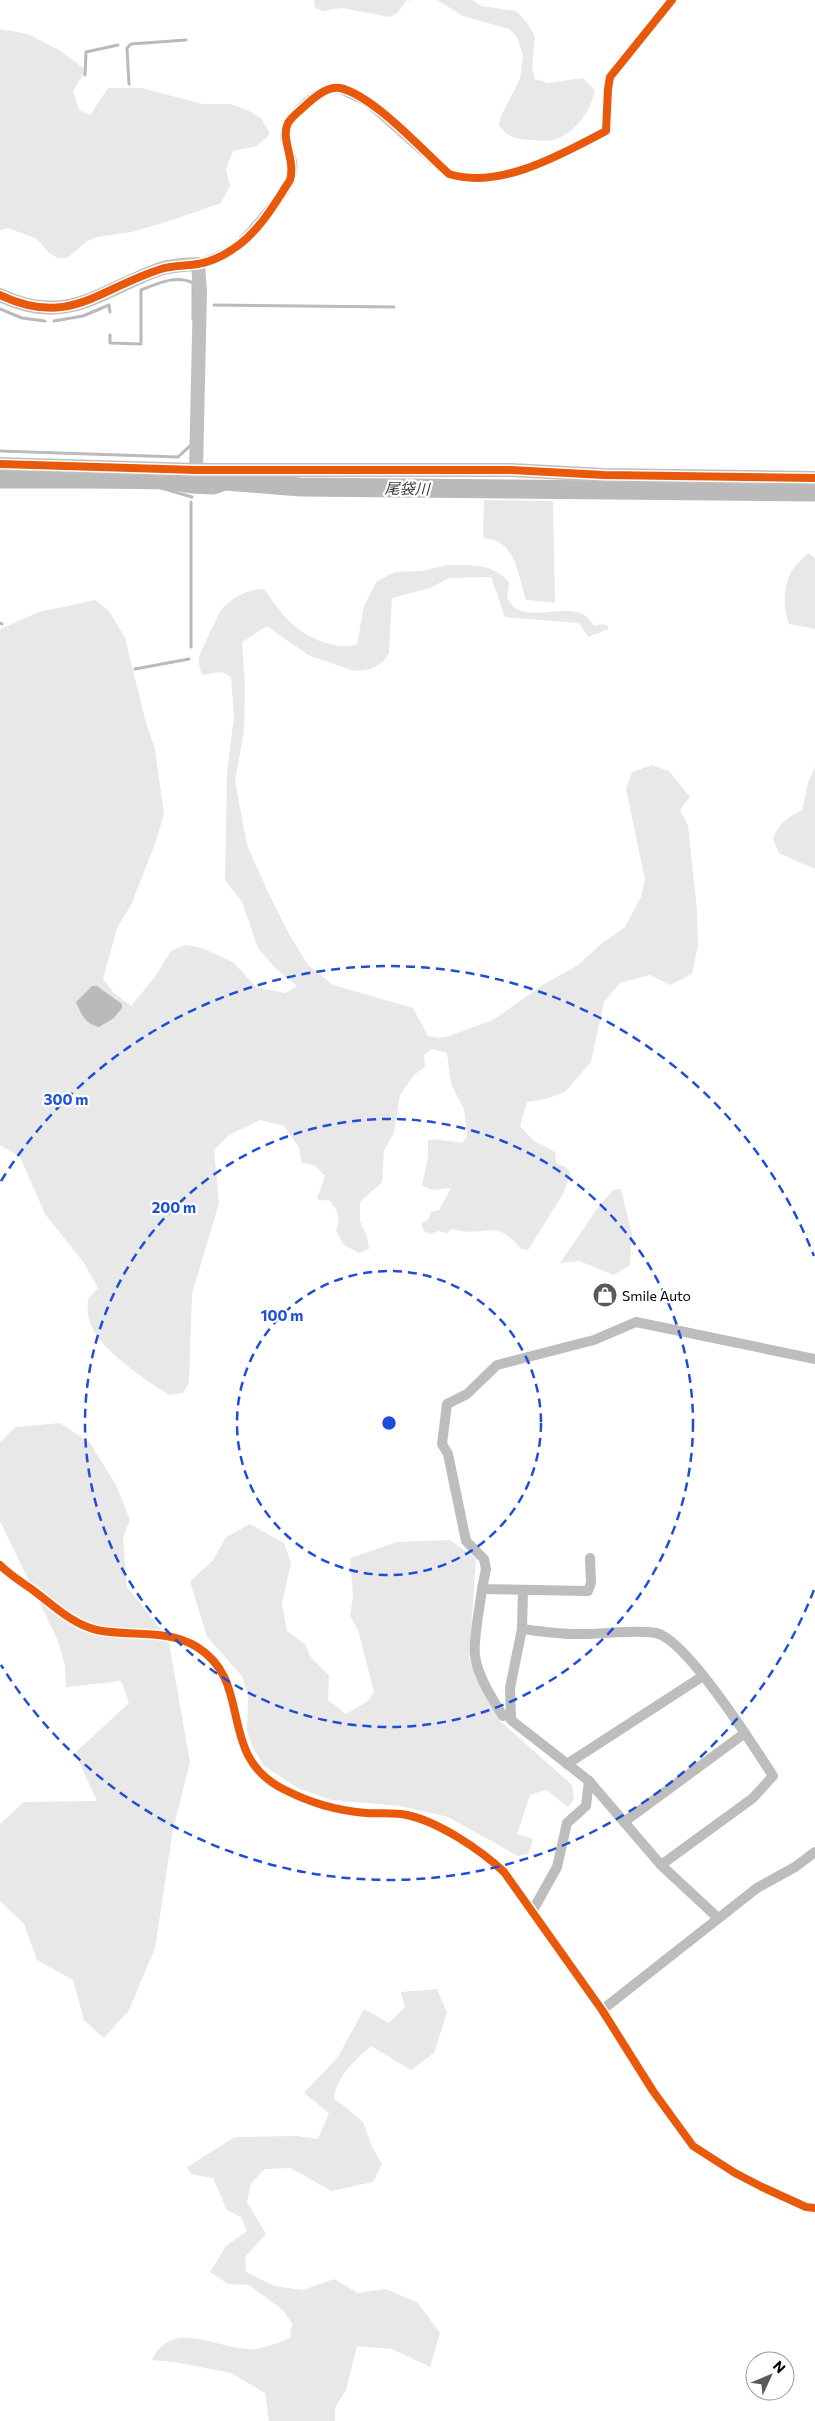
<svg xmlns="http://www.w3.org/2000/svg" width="815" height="2421" font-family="Commissioner,'Noto Sans JP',sans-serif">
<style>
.green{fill:#e8e8e8}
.water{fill:#bababa}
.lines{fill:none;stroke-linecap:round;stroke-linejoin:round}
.stream{stroke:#bababa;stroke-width:3}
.river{stroke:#bababa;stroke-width:19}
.street{stroke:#bdbdbd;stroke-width:10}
.secondary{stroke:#bfbfbf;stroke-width:14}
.cycleway-casing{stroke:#fff;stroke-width:11}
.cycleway{stroke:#e8590c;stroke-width:8}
.ring{fill:none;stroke:#1d4ed8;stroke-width:2.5;stroke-dasharray:9 6}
.labels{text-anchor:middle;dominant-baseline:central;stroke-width:4.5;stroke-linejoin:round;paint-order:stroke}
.poi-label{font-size:14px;fill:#000;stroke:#fff;text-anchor:start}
.water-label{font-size:15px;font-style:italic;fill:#3d3d3d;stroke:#fff}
.centre{fill:#1d4ed8;stroke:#fff;stroke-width:2.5}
.ring-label{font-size:15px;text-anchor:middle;font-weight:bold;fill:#1d4ed8;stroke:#fff;stroke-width:4.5;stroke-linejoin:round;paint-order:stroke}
</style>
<rect width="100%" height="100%" fill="#fff"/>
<g class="green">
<polygon points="314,0 413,0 406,1 398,12 390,17 342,8 323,11 315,8"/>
<path d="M437,0H473L481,6L516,11L528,24L535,37L532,68L535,79L548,83L583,78L595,90C591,110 578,129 559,138C551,142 538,140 529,140C516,139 506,136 499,125L501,116L520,79L523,55L517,37L509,29L463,16Z"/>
<polygon points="0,29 28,34 59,50 86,70 73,91 79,110 90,115 108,88 142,88 202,104 231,104 249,111 261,118 270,134 257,146 233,151 226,169 230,186 221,203 169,221 132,232 97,237 87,241 67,258 58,258 49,253 37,239 8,228 0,230"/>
<path d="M484,500L553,501L555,603L526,600C518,575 516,539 483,538Z"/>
<path d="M808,553L815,558V629L789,624C783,609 783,589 790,574C793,567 802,559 808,553Z"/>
<path d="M447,565C471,565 492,563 509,582L507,598C509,600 511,605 514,607C536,624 578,595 594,626L602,624L608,626V629L588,637L579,623L505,617L491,577L449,578L430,588L392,598L389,653L383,662L371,669L354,671L308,655L267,626L242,642L245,687L244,731L235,781L247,845L268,892L289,934L308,965L333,985L413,1008L428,1036L438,1038L449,1036L493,1020L544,984L578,965L601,944L625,927L641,897L645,879L626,789L632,772L652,765L669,771L690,797L680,810L688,825L697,911L698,946L692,974L670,985L650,975L620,983L604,1002L591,1062L565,1092L545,1099L527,1102L520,1126L534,1141L555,1152L556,1163L566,1167L571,1173L563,1194L528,1250L521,1249C494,1216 487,1239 452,1229L447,1233L438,1231L431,1234L424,1231L421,1223L428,1220L431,1212L439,1210L451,1188L433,1190L422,1186L428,1156V1141L434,1139L462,1143L467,1136L464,1109L451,1084L447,1053L432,1049L424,1055L425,1067L414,1075L400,1095L394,1132L384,1151L382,1182L360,1202V1221L367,1237L369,1249L359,1253L344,1245L336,1231C341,1218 338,1211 330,1201L317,1199L325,1176L314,1165L302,1163L299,1147L284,1126L260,1120L229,1135L214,1150L219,1203L192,1294L189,1382L183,1393L169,1395C145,1379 92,1346 88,1315C87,1310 88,1304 88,1299L98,1288L84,1263L45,1214L20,1157L0,1145V629L39,612L95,600L109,611L125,638L146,723L155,749L164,814L155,844L131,905L117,928L103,979L114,993L131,1006L154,978L171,951L186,945L202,948L233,962L256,987L285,993L297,986L276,969L258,948L242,902L225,880L227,772L234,717L231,677L222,672L203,675C199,670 199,663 199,657C200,654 220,610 223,608C232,597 251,588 264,589C281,613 295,633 323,642C337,646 344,648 357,644L364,606L377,581L395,572L422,571Z"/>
<path d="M815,767V869L779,853L773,839C779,823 787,818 802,810L808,783Z"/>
<polygon points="621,1189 632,1234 630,1265 614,1275 579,1261 560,1263 597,1209 613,1190"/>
<polygon points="60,1423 90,1443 116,1485 130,1520 123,1537 127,1587 168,1638 190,1762 173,1829 155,1948 129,2010 104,2038 84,2020 73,1980 37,1960 24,1924 0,1901 0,1824 24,1802 97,1801 75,1753 129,1703 121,1681 66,1687 65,1666 58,1641 0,1521 0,1442 16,1427"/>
<polygon points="250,1524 284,1543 291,1563 282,1604 287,1631 305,1644 311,1658 329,1675 328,1700 346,1714 368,1701 374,1692 358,1630 350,1616 353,1596 350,1558 397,1542 450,1540 476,1559 469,1659 500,1721 572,1785 574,1799 568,1807 546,1790 530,1795 517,1834 533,1839 528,1854 518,1856 448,1817 400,1806 331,1800 298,1788 264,1766 252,1746 247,1730 248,1697 242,1676 207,1637 190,1582 213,1560 226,1537"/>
<path d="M437,1989L447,2013L434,2053L411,2070L371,2046C355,2060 337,2076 334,2098L363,2122L372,2147L382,2164L373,2182L331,2191L291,2168L265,2169L251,2183L247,2202L266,2234L245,2257L246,2272L274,2286L303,2290L334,2279L358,2293L385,2289L417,2302L440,2333L430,2367L392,2349L357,2346L346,2390L335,2408V2421H269L265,2393L231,2373L174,2362L152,2360C174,2315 221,2353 257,2349C268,2347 280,2342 290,2338L292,2324L283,2310L249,2285L228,2284L210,2272L226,2246L247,2231L241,2217L227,2210L213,2178L191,2174L187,2167L235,2137L297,2136L318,2139L329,2113L304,2093L338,2057L364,2009L389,2023L405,2007L401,1992Z"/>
</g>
<path class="water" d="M92,986H97L122,1004V1008L114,1018L99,1027C85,1024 81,1014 76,1002Z"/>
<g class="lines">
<g class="stream">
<polyline points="85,75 86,52 118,45"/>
<polyline points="129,84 127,48 131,44 186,40"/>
<polyline points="214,305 394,307"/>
<polyline points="0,309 22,318 45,321"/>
<polyline points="54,321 83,316 109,305 110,312"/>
<path d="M110,335V343L141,344V290C157,284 176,274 193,283V319"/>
<polyline points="0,451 178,457 192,444"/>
<polyline points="191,480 192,488"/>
<polyline points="0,487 158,487 192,497"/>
<polyline points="0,623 2,624"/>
<polyline points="191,647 191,502"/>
<polyline points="135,669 189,659"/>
</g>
<polyline class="river" points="0,477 168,480 191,484 213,485 225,481 300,487 815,492"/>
<g class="street">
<path d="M198,264C240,251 244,240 271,208C279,198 290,185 292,172C295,159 285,148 285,135C286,118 310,98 324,91C329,89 334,89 339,88L368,102L449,174C500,190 562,154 606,131L608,89L610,77L672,0"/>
<polyline points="590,1558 591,1583 588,1591 482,1589 486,1569 484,1559 466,1541 448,1454 442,1444 447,1404 467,1394 497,1365 594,1340 636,1322 815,1359"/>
<path d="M0,1565C9,1574 20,1581 30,1588C51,1603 71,1624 97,1630C129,1637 167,1628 197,1647C255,1683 215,1754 283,1789C311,1803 334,1810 366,1813C379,1814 394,1812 407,1815C439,1822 481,1850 504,1872L602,2010L653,2091L693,2146L735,2173L762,2187L806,2207L815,2208"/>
<path d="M482,1589C480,1607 473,1639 475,1656C478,1677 492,1698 503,1716L510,1714"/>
<polyline points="523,1591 522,1629 510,1688 511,1720 589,1781 661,1865 718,1918"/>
<path d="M522,1629C540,1631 558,1634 575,1634C600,1635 633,1629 656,1633C686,1639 755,1748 773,1776L753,1798L661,1865"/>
<polyline points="567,1764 703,1676"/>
<polyline points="624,1822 745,1733"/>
<polyline points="532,1912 557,1867 567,1823 586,1806 589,1781"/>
<polyline points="602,2010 757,1888 795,1867 815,1852"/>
</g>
<g class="secondary">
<path d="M0,295C67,327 99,291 160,269C171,265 186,265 198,264L200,291L196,470"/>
<polyline points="0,464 196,470 511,470 604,475 815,478"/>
</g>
<defs>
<g id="cycleway">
<path d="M0,295C70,328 98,289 161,269C173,265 186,266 198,264C210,262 223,256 233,249C258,233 275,204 290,180C296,160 280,139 288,123C292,116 301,110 307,104C316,96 328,86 340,88C374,96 422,150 449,174C500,190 562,154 606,131L608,89L610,77L672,0"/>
<polyline points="0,464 196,470 511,470 604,475 815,478"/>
<path d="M0,1565C9,1574 20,1581 30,1588C51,1603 71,1624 97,1630C129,1637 167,1628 197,1647C255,1683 215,1754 283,1789C311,1803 334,1810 366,1813C379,1814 394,1812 407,1815C439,1822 481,1850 504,1872L602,2010L653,2091L693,2146L735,2173L762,2187L806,2207L815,2208"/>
</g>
</defs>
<use href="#cycleway" class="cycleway-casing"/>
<use href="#cycleway" class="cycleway"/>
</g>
<g class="ring">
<circle cx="389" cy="1423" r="152"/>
<circle cx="389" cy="1423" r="304"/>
<path d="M814 1590A457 457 0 0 1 1 1665M1 1181A457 457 0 0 1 814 1256"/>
</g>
<defs>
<symbol id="shop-disc" viewBox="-11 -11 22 22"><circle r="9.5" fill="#595959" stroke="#fff"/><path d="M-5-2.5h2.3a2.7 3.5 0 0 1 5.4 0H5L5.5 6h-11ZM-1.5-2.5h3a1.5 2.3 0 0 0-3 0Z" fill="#fff"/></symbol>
</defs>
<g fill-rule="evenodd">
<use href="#shop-disc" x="591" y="1281" width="28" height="28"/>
</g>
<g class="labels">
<g class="poi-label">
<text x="622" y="1295">Smile Auto</text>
</g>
<g class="water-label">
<text transform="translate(407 488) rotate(1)">尾袋川</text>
</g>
</g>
<circle cx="389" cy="1423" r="8" class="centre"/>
<g class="ring-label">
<text x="66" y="1105">300 m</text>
<text x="174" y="1213">200 m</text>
<text x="282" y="1321">100 m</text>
</g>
<g transform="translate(770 2376) rotate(46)"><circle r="24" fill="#ffffff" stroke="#999999"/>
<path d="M0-4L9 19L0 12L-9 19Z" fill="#595959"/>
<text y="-8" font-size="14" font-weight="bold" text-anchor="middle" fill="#000000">N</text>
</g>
</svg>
